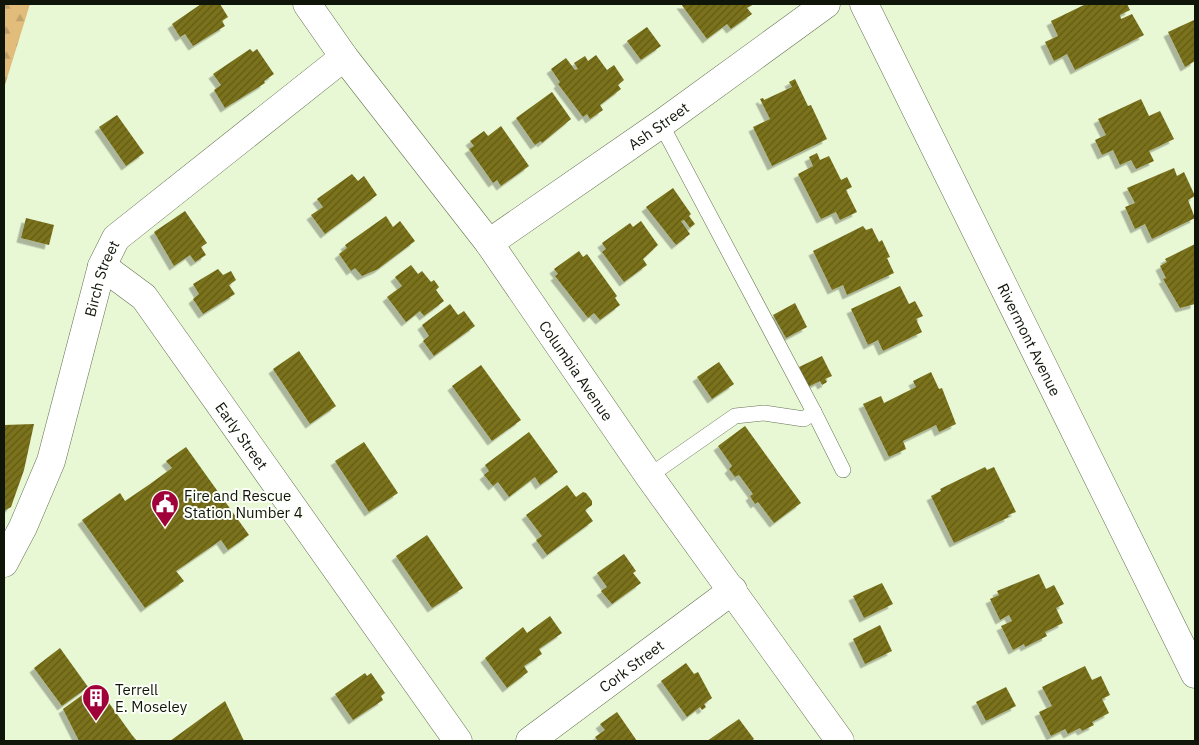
<svg xmlns="http://www.w3.org/2000/svg" width="1199" height="745" font-family="'IBM Plex Sans',sans-serif">
<style>
.forest{fill:url(#forest-firs)}
.building{fill:url(#building-hatch);filter:url(#shadow)}
.lines{fill:none;stroke-linecap:round;stroke-linejoin:round}
.service-casing{stroke:#667354;stroke-width:16}
.minor-casing{stroke:#667354;stroke-width:29}
.secondary-casing{stroke:#667354;stroke-width:29}
.service{stroke:#fff;stroke-width:15}
.minor{stroke:#fff;stroke-width:28}
.secondary{stroke:#fff;stroke-width:28}
.labels{text-anchor:middle;dominant-baseline:central;stroke-width:4;stroke-linejoin:round;paint-order:stroke}
.street-label{font-size:15px;fill:#101509;stroke:#fcfff8}
.poi-label{font-size:15px;fill:#101509;stroke:#fcfff8;text-anchor:start}
</style>
<defs>
<pattern id="forest-firs" width="22" height="20" patternUnits="userSpaceOnUse" patternTransform="scale(1.25)"><rect width="22" height="20" fill="#e1bc7b"/><path d="M5 1l3.5 6h-7zM16 11l3.5 6h-7z" fill="#c0a169"/></pattern>
<pattern id="building-hatch" width="6" height="6" patternUnits="userSpaceOnUse" patternTransform="scale(1.25)"><rect width="6" height="6" fill="#7a721b"/><path d="M-1 1l2-2M0 6l6-6M5 7l2-2" fill="none" stroke="#635c16"/></pattern>
<filter id="shadow"><feDropShadow dx="-4.5" dy="4.5" stdDeviation="0" flood-color="#0004"/></filter>
</defs>
<rect width="100%" height="100%" fill="#e8f7d4"/>
<polygon class="forest" points="4,4 30,4 4,88"/>
<g class="building">
<polygon points="201,4 220,4 228,17 222,21 225,26 193,46 185,34 180,37 172,24"/>
<polygon points="681,4 754,4 747,8 752,14 731,29 727,24 707,39"/>
<polygon points="1086,4 1127,4 1130,10 1120,15 1121,19 1132,14 1144,35 1075,70 1067,54 1054,61 1045,42 1058,36 1051,21"/>
<polygon points="1194,20 1195,61 1185,67 1168,32"/>
<polygon points="647,27 661,46 641,60 627,41"/>
<polygon points="250,49 253,52 257,49 274,74 264,81 265,83 225,108 214,90 221,85 213,74"/>
<polygon points="596,55 607,70 614,65 624,80 618,85 621,89 600,105 603,110 590,119 587,114 583,117 558,84 560,82 551,69 566,58 575,70 578,69 574,63 585,56 588,61"/>
<polygon points="795,79 808,106 811,105 827,139 772,166 753,127 770,119 760,99 763,98 764,100 792,87 789,82"/>
<polygon points="552,92 571,119 542,143 541,141 535,145 516,118"/>
<polygon points="1141,99 1149,116 1160,111 1174,139 1149,151 1154,161 1136,169 1131,160 1120,165 1113,150 1102,155 1095,140 1106,135 1098,119"/>
<polygon points="117,115 144,153 126,166 99,127"/>
<polygon points="501,126 529,166 501,186 497,180 493,183 469,149 474,146 470,141 484,131 488,136"/>
<polygon points="817,153 820,160 829,156 841,180 847,177 852,187 846,190 857,212 840,220 836,212 821,219 798,174 813,166 809,157"/>
<polygon points="1174,168 1177,176 1184,172 1195,196 1188,200 1195,218 1152,239 1145,224 1135,229 1125,207 1135,203 1127,188"/>
<polygon points="352,174 358,181 364,176 377,195 325,234 311,215 323,207 317,199"/>
<polygon points="673,188 691,214 689,216 695,224 690,228 684,220 681,221 690,234 676,245 646,207"/>
<polygon points="185,211 207,243 201,247 206,255 195,262 190,255 174,266 154,232"/>
<polygon points="386,216 393,227 400,221 415,241 378,269 362,276 355,268 351,271 339,254 347,248 345,245"/>
<polygon points="26,218 54,225 49,245 21,238"/>
<polygon points="641,221 658,245 643,259 647,265 624,282 602,252 606,249 602,243 630,223 633,227"/>
<polygon points="863,226 866,230 872,228 879,242 882,240 890,257 887,258 894,273 847,295 843,285 832,290 813,251"/>
<polygon points="1195,244 1195,304 1180,308 1163,279 1166,278 1160,266 1167,262 1165,259"/>
<polygon points="579,251 583,257 587,254 617,296 615,298 620,305 600,320 594,313 588,318 555,276 558,274 554,269"/>
<polygon points="411,265 418,274 422,271 431,282 434,280 439,287 436,290 444,301 424,316 420,311 406,322 387,297 402,286 395,277"/>
<polygon points="218,269 223,275 231,271 236,280 229,285 235,294 203,314 193,299 199,294 193,284"/>
<polygon points="900,286 909,304 915,301 923,316 916,319 922,332 883,351 878,340 868,345 851,309"/>
<polygon points="795,303 807,327 786,338 773,315"/>
<polygon points="450,304 458,315 464,311 475,326 434,356 423,341 429,336 422,325"/>
<polygon points="299,351 336,406 310,424 273,369"/>
<polygon points="822,356 832,376 825,379 827,382 822,385 820,381 808,387 799,367"/>
<polygon points="719,362 734,384 712,399 697,377"/>
<polygon points="481,365 521,420 492,441 452,386"/>
<polygon points="931,372 939,389 942,388 956,424 939,432 936,425 903,441 906,449 889,457 863,404 881,396 884,403 916,387 913,381"/>
<polygon points="34,424 24,470 11,507 4,511 4,425"/>
<polygon points="745,426 801,503 774,523 758,502 755,504 750,496 753,494 739,475 735,477 729,469 732,466 718,446"/>
<polygon points="529,432 558,472 540,485 535,477 509,497 498,482 493,486 484,475 489,471 485,465"/>
<polygon points="364,442 398,493 369,512 335,461"/>
<polygon points="186,447 249,535 228,550 221,540 176,571 184,581 145,608 82,520 120,493 125,501 150,484 172,468 166,461"/>
<polygon points="985,467 987,470 994,467 1016,512 1008,515 1009,517 954,543 931,496 941,491 940,489"/>
<polygon points="567,485 576,497 583,492 586,493 592,501 592,505 585,510 593,521 547,555 536,540 542,536 526,515"/>
<polygon points="427,535 463,588 432,608 396,556"/>
<polygon points="624,554 636,571 633,573 641,583 612,604 601,591 607,587 597,573"/>
<polygon points="1039,574 1046,589 1054,585 1064,604 1056,608 1063,623 1045,632 1047,636 1025,647 1024,644 1013,650 1001,626 1012,621 1009,615 1000,620 990,599 999,595 997,591"/>
<polygon points="882,583 893,604 864,618 853,596"/>
<polygon points="550,616 562,633 539,649 542,654 524,666 528,672 507,688 485,658 523,627 527,633"/>
<polygon points="880,625 892,651 865,664 853,639"/>
<polygon points="60,648 88,687 62,706 34,668"/>
<polygon points="686,663 694,674 698,672 712,698 704,704 706,707 702,710 700,707 687,717 661,681"/>
<polygon points="1085,666 1092,680 1101,676 1110,695 1102,699 1109,713 1092,722 1094,725 1082,731 1080,728 1068,734 1065,729 1051,736 1039,712 1052,706 1042,687"/>
<polygon points="365,673 367,676 371,673 385,693 381,696 383,700 353,720 335,694"/>
<polygon points="96,685 132,735 137,741 79,741 63,709"/>
<polygon points="1006,687 1016,706 986,721 976,702"/>
<polygon points="225,701 244,741 170,741"/>
<polygon points="617,712 637,741 598,741 595,737 605,730 600,724"/>
<polygon points="739,719 754,739 751,741 707,741"/>
</g>
<g class="lines">
<defs>
<g id="service">
<polyline points="814,412 843,470"/>
<polyline points="649,476 735,416 764,413 804,419 814,412 661,124"/>
</g>
<g id="minor">
<path id="s1" d="M307,4L344,57L489,243L649,476L840,741"/>
<path id="s2" d="M489,243L661,124L826,4"/>
<path id="s3" d="M102,266L144,297L458,741"/>
<path id="s4" d="M4,563L23,527L51,461L102,266L116,238L344,57"/>
<path id="s5" d="M530,741L733,590"/>
</g>
<g id="secondary">
<path id="s6" d="M864,4L1195,674"/>
</g>
</defs>
<use href="#service" class="service-casing"/>
<use href="#minor" class="minor-casing"/>
<use href="#secondary" class="secondary-casing"/>
<use href="#service" class="service"/>
<use href="#minor" class="minor"/>
<use href="#secondary" class="secondary"/>
</g>
<defs>
<symbol id="civic-pin" viewBox="-11 -11 22 30"><path d="M0 17L-7.5 6A9.5 9.5 0 1 1 7.5 6Z" fill="#a10139" stroke="#fcfff8"/><path d="M-.6-6.5H3V-4.5H.6V-3L4-1V1h2V6H-6V1h2V-1L-.6-3ZM-1.2 2.5V6h2.4V2.5Z" fill="#fff"/></symbol>
<symbol id="building-pin" viewBox="-11 -11 22 30"><path d="M0 17L-7.5 6A9.5 9.5 0 1 1 7.5 6Z" fill="#a10139" stroke="#fcfff8"/><path d="M-4-6H4V6H1V3H-1V6H-4ZM-2.5-4.3h1.7v1.8h-1.7ZM.8-4.3h1.7v1.8H.8ZM-2.5-1h1.7V.8h-1.7ZM.8-1h1.7V.8H.8Z" fill="#fff"/></symbol>
</defs>
<g fill-rule="evenodd">
<use href="#civic-pin" x="149" y="488" width="32" height="43"/>
<use href="#building-pin" x="80" y="682" width="32" height="43"/>
</g>
<g class="labels">
<g class="street-label">
<text stroke="none"><textPath href="#s2" startOffset="206">Ash Street</textPath></text>
<text stroke="none"><textPath href="#s4" startOffset="302">Birch Street</textPath></text>
<text stroke="none"><textPath href="#s6" startOffset="374">Rivermont Avenue</textPath></text>
<text stroke="none"><textPath href="#s1" startOffset="455">Columbia Avenue</textPath></text>
<text stroke="none"><textPath href="#s3" startOffset="222">Early Street</textPath></text>
<text stroke="none"><textPath href="#s5" startOffset="126">Cork Street</textPath></text>
</g>
<g class="poi-label">
<text x="184" y="495">Fire and Rescue<tspan x="184" dy="17">Station Number 4</tspan></text>
<text x="115" y="689">Terrell<tspan x="115" dy="17">E. Moseley</tspan></text>
</g>
</g>
<rect width="1199" height="745" fill="none" stroke="#101509" stroke-width="10"/>
</svg>
